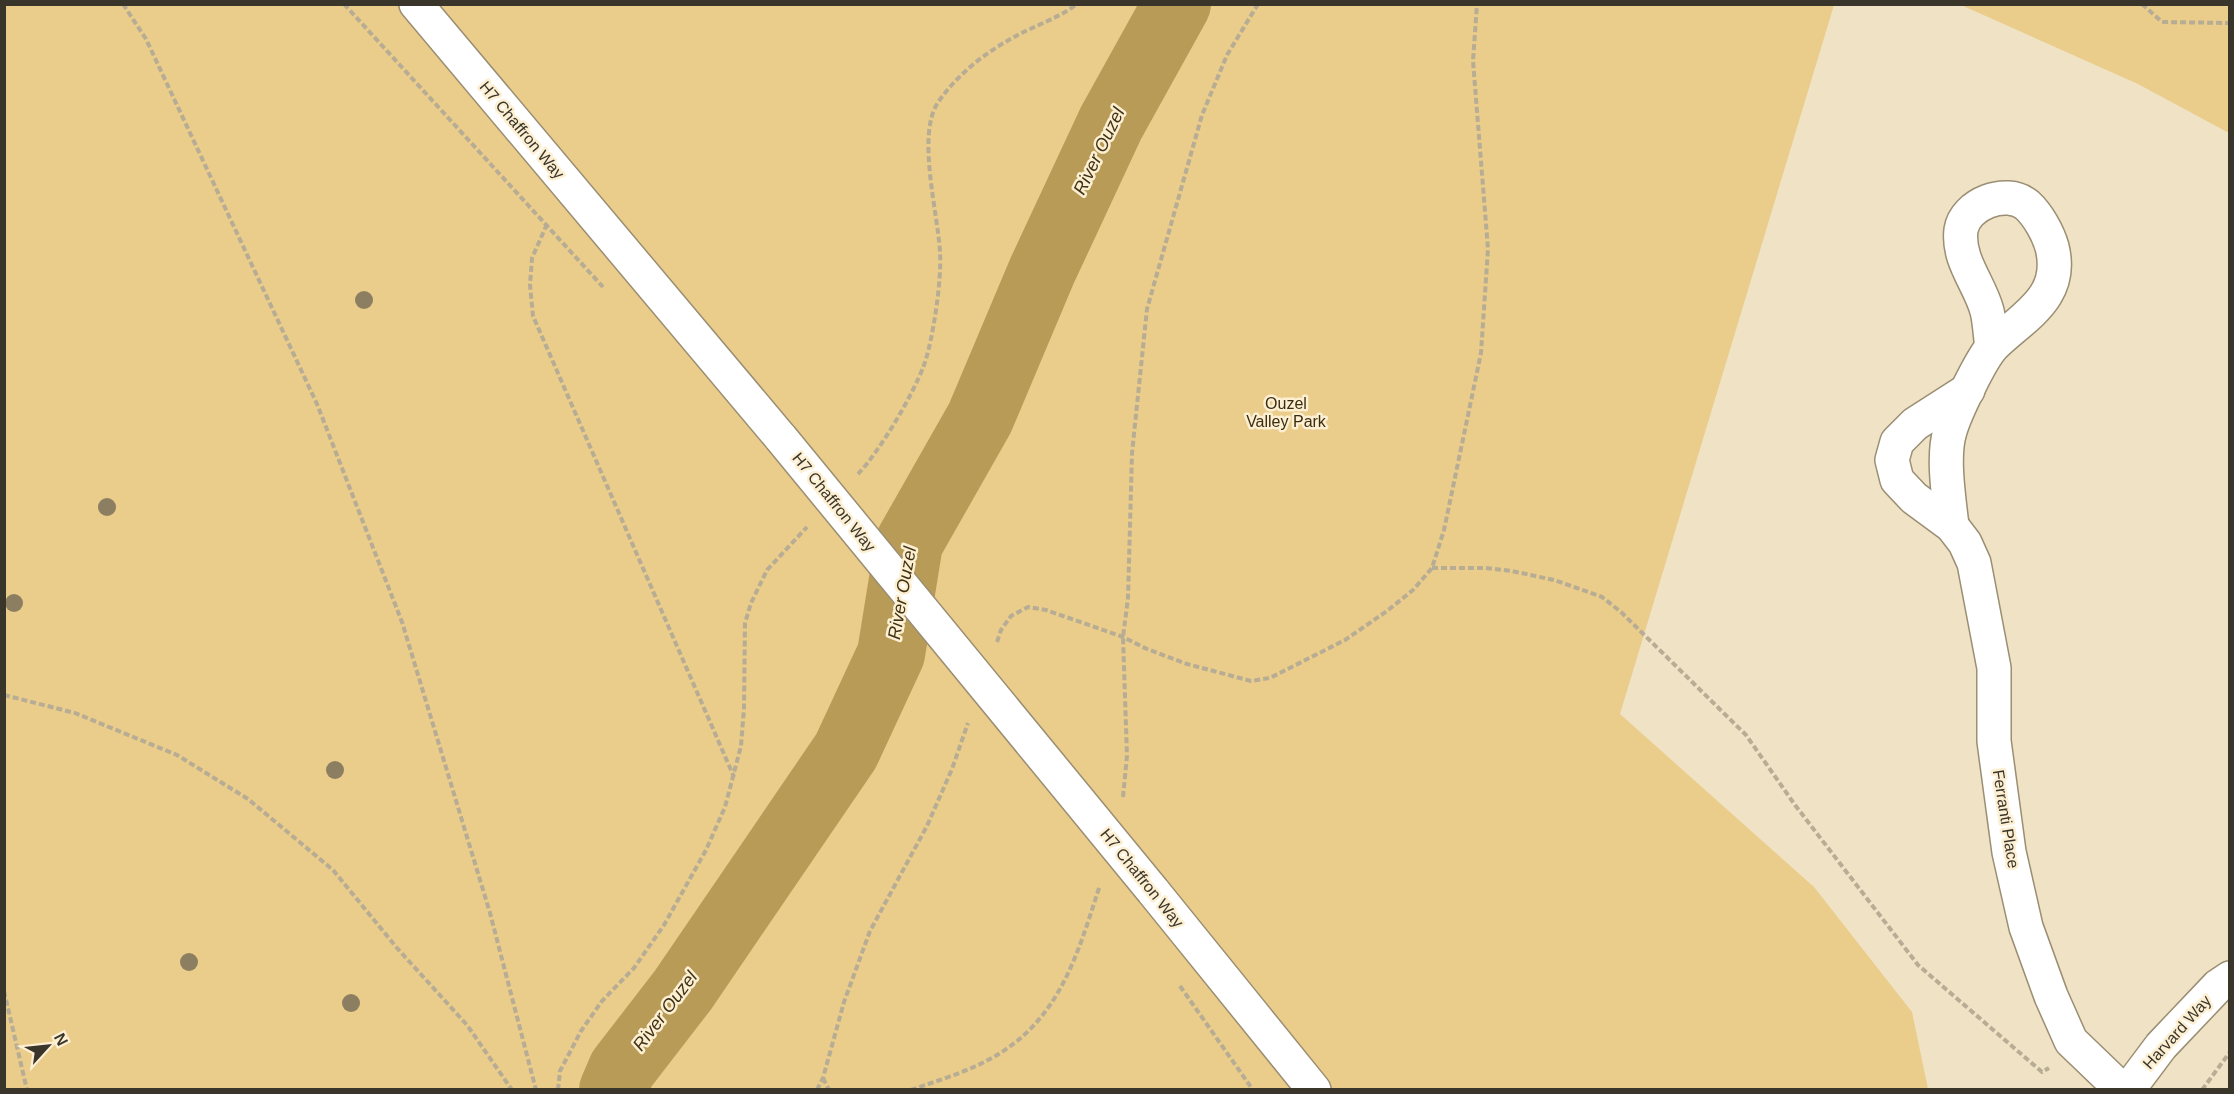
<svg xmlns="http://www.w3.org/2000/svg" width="2234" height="1094" font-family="Arial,sans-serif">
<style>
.green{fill:#eacc8b}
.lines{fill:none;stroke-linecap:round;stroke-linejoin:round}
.river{stroke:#b99b58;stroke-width:68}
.minor-casing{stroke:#9a8e73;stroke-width:36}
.path{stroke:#b7ac94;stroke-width:4;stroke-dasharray:6 3;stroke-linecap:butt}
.minor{stroke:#fff;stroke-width:33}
.minor-bridge-casing{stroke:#9a8e73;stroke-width:36;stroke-linecap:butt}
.minor-bridge{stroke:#fff;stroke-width:33}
.tree{fill:#8c7f61}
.labels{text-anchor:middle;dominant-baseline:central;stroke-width:5;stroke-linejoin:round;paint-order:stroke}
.street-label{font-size:16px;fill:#3a352a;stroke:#fdefd2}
.park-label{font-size:16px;fill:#3b2e10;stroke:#fdefd2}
.water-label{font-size:18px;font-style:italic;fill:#403315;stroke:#fdefd2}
</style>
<rect width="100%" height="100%" fill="#f0e2c5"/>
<g class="green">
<polygon points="5,5 1834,5 1620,714 1814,887 1912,1012 1928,1089 5,1090"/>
<polygon points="1961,5 2229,5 2229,133 2138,84"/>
</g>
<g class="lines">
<polyline class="river" points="613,1090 622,1069 683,990 846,751 891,654 909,543 980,418 1042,271 1111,123 1177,4"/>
<defs>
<g id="minor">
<polyline points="416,4 781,438"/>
<polyline points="1968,390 1915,424 1897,442 1892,460 1897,480 1914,498 1952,526 1965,543 1974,563 1994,668 1994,741 2009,852 2026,927 2051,996 2071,1041 2122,1090"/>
<path d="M1952,526C1949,499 1942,456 1950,431C1955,413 1981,359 1993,346C2022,317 2065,298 2052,247C2048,233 2038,215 2027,205C2006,188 1965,204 1961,230C1957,260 1980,284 1987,311C1990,323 1990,336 1992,347"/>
<polyline points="1153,891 1314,1090"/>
<polyline points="2128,1090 2161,1046 2218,986 2230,978"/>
</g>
</defs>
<use href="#minor" class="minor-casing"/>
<g class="path">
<polyline points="123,4 146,39 317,404 402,622 490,913 536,1090"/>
<polyline points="344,4 603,287"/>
<polyline points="2142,4 2162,22 2230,23"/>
<polyline points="547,224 532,258 530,285 533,316 734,777"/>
<path d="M858,474C880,451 913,395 924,365C933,340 942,279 940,252C938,214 917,137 937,104C956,75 986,52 1016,36C1036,25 1059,18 1077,4"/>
<polyline points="1432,568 1485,568 1512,571 1554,580 1602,597 1621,612 1746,735 1795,805 1918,965 2042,1072 2049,1068"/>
<polyline points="997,642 1001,630 1011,616 1028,607 1046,610 1123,637 1147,649 1187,664 1251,681 1270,678 1345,640 1387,611 1413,590 1432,568 1444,530 1481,353 1488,249 1473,61 1477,4"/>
<polyline points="4,695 75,713 177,755 248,799 333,870 397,948 467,1025 512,1090"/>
<polyline points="1123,797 1127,756 1123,637 1128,598 1132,453 1147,309 1202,115 1227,55 1258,4"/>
<polyline points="1180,986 1253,1090"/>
<polyline points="4,991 27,1090"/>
<polyline points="823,1078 829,1090"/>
<polyline points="558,1090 560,1071 581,1031 602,1001 634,968 664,925 706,850 725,807 741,746 744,708 745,623 751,603 767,570 807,527"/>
<polyline points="817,1090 823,1078 844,1002 870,931 927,826 952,769 968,723"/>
<path d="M911,1090C936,1081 964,1073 988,1060C1059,1023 1077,956 1100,885"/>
<polyline points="2202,1090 2230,1052"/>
</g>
<use href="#minor" class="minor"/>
<defs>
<polyline id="minor-bridge" points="781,438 1153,891"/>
</defs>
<use href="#minor-bridge" class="minor-bridge-casing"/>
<use href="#minor-bridge" class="minor-bridge"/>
</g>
<g class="tree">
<circle cx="364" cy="300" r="9"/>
<circle cx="107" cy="507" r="9"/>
<circle cx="14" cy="603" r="9"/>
<circle cx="335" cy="770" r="9"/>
<circle cx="189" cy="962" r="9"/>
<circle cx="351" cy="1003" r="9"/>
</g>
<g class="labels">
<g class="street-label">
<text transform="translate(522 130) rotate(50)">H7 Chaffron Way</text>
<text transform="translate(834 502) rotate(51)">H7 Chaffron Way</text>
<text transform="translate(2006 819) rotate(81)">Ferranti Place</text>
<text transform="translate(1142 878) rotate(51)">H7 Chaffron Way</text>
<text transform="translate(2177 1032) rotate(-48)">Harvard Way</text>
</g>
<g class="park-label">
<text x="1286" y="403">Ouzel<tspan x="1286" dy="18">Valley Park</tspan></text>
</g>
<g class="water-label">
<text transform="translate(1099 151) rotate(-64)">River Ouzel</text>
<text transform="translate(902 593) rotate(-80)">River Ouzel</text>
<text transform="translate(665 1011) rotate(-53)">River Ouzel</text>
</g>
</g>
<rect width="2234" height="1094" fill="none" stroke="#3a352a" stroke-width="12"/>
<g transform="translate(48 1046) rotate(63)" stroke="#fdefd2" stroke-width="4.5" paint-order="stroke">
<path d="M0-4.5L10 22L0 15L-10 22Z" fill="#3a352a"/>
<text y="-9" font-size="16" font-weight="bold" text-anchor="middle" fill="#3a352a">N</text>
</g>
</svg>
